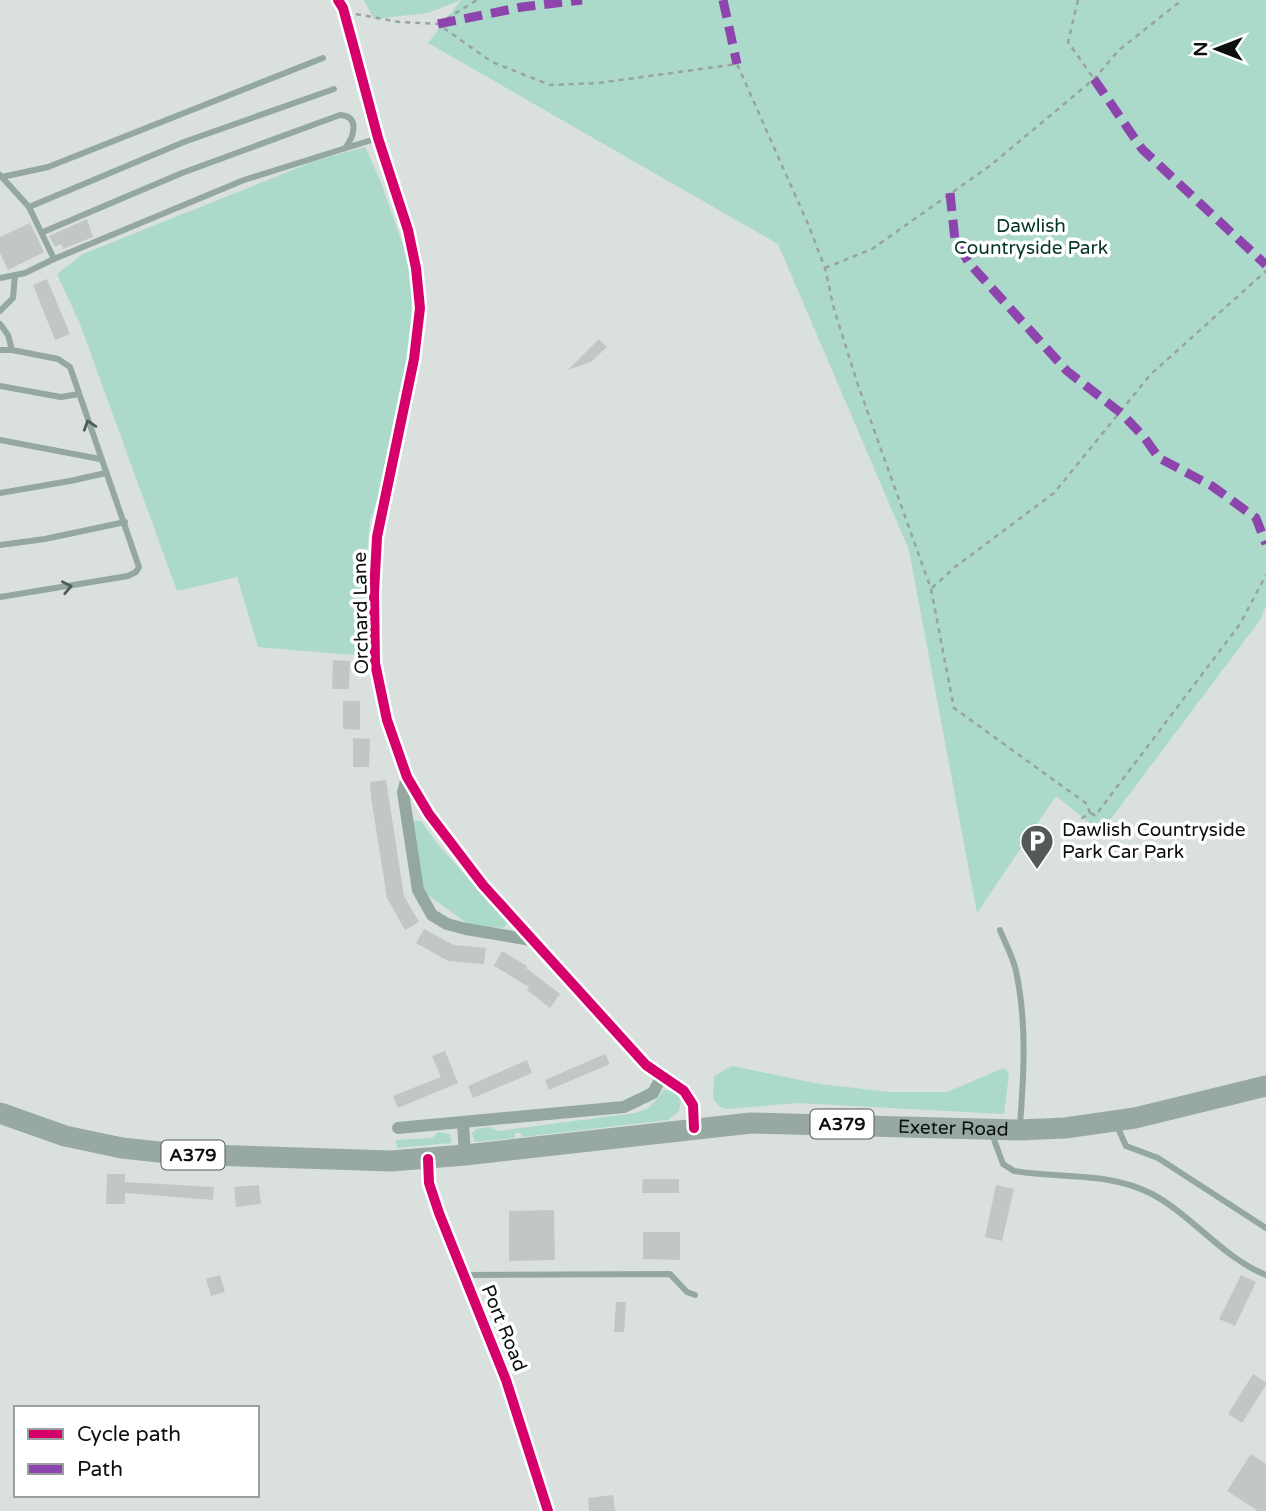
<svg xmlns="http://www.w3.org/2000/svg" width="1266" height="1511" font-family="'Varela Round',sans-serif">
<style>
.green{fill:#abd9ca}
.building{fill:#c2c7c5}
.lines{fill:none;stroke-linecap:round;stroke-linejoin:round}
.path{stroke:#98a4a1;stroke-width:2.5;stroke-dasharray:5 5;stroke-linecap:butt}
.service{stroke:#94a8a1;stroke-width:6}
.minor{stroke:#94a8a1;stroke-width:12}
.primary{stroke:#98a9a4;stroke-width:21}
.quiet{stroke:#8e44ad;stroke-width:9;stroke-dasharray:18 9;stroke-linecap:butt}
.cycleway-casing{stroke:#fff;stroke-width:15}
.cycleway{stroke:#d6006c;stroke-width:10}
.oneway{stroke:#505c58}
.labels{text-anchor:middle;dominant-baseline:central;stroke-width:7;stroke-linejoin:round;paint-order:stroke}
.shield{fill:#fff;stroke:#545856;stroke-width:2}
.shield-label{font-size:18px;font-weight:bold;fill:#0b100e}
.park-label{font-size:19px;fill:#053629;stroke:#fff}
.street-label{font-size:19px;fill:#0b100e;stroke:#fff}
.poi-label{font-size:19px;fill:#0b100e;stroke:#fff;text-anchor:start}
</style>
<rect width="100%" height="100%" fill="#d9e0dd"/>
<g class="green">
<polygon points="364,0 1266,0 1266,606 1260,620 1101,832 1056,796 977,913 909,550 778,244 428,43 461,0 428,13 374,19"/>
<polygon points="365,147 380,180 403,245 408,263 412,294 410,353 383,483 370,521 364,585 363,640 356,644 355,655 258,647 237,577 177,591 80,324 57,274 83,254 315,161"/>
<path d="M415,821H421L436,842L507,923L504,928L468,925C466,921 428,895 424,893L413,825Z"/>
<polygon points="732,1066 820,1084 889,1092 947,1092 1004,1068 1009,1073 1004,1114 797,1103 726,1109 719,1106 713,1099 714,1076"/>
<polygon points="664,1090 675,1091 681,1099 679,1111 668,1120 522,1137 521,1133 515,1133 515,1138 475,1142 472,1133 476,1129 489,1127 498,1131 635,1113 649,1108"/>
<polygon points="438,1132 450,1134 451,1143 397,1148 396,1140 432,1138"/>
</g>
<g class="building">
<polygon points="87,219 93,237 63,249 61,244 55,247 49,236"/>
<polygon points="30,223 44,252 8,270 0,253 0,237"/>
<polygon points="47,279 70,334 55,340 33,285"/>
<polygon points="599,339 607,347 591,362 568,370"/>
<polygon points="333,660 350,661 349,689 332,689"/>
<polygon points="343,701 360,701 360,730 343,729"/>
<polygon points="353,738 370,739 369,767 353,767"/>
<polygon points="386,780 404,896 419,922 405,930 387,898 371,797 370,782"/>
<polygon points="424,929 454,945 486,948 484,964 448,961 416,943"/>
<polygon points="502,951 527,966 526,968 560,994 550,1008 527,990 529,987 494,966"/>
<polygon points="445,1051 458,1083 398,1108 393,1096 441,1077 432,1056"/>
<polygon points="605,1054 610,1064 549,1090 545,1080"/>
<polygon points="527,1060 532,1073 473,1098 468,1086"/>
<polygon points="107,1174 125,1174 125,1182 214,1187 213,1200 125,1193 125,1204 106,1204"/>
<polygon points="643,1179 679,1179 679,1193 642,1193"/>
<polygon points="259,1185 261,1204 236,1207 234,1187"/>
<polygon points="996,1185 1014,1189 1002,1241 985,1237"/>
<polygon points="554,1210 555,1260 509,1261 509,1211"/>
<polygon points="643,1232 680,1232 680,1260 643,1259"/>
<polygon points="220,1275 225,1292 211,1296 206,1279"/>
<polygon points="1241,1275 1256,1282 1235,1326 1219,1319"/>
<polygon points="616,1302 626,1302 624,1332 614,1332"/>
<polygon points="1253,1374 1266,1382 1266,1385 1242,1423 1228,1414"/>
<polygon points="1251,1454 1266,1464 1266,1511 1258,1511 1227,1491"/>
<polygon points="613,1495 615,1511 589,1511 588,1498"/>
</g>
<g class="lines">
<g class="path">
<polyline points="1078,0 1068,42 1094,79"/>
<polyline points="356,14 399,22 438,24 492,62 550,85 598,83 737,64 808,224 825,268 834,309 858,385 931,589 954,708 1087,804 1090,813 1079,820"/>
<polyline points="438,24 477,0"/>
<polyline points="825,268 872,249 991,165 1094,79 1119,50 1182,0"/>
<polyline points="932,588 955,567 1054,493 1150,375 1266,271"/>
<polyline points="1091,813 1095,816 1240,624 1266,575"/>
</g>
<g class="service">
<polyline points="0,175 29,207 54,259 25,273 0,278"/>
<polyline points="2,177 48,167 323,58"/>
<polyline points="29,207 184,142 334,89"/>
<path d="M43,232L182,173L340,115C360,116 354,136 346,147"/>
<polyline points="54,259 244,180 378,138"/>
<polyline points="0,311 13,298 15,275"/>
<polyline points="0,324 8,335 12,350 58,359 70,367 139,567 136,572 128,576 0,597"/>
<polyline points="0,350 12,350"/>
<polyline points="0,386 61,397 79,394"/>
<polyline points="0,440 100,459"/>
<polyline points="0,493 70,481 106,473"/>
<polyline points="0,545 45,539 125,522"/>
<path d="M1000,930C1005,943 1013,957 1016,971C1027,1022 1024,1073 1020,1125"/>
<polyline points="1117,1126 1126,1146 1158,1158 1266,1228"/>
<path d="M992,1134L1003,1164L1014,1171C1060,1179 1108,1171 1152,1194C1193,1216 1223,1258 1266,1275"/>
<polyline points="464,1275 670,1274 687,1292 695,1295"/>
</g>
<g class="minor">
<polyline points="338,0 343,8 354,48 378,138 408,230 416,268 420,308 414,359 377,537 374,593 375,663 387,720 407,777 429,814 483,885 646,1065 684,1091 693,1105 694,1128"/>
<polyline points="407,777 403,792 418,890 432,915 447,924 466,929 531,940"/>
<polyline points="463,1123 465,1155"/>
<polyline points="398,1128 624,1107 653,1093 662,1076"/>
<polyline points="428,1159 429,1183 439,1213 506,1380 548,1511"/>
</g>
<path class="primary" id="s1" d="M0,1113L65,1136L122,1148L178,1154L391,1161L465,1155L751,1123L1020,1130L1065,1128L1135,1118L1266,1086"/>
<g class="quiet">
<polyline points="723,0 737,64"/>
<polyline points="438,24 522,7 582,0"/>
<polyline points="1094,79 1142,149 1266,265"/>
<polyline points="950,193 955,240 969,263 1067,371 1121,413 1144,437 1159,458 1212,486 1256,518 1266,544"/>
</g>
<defs>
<g id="cycleway">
<polyline points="338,0 343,8 354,48 378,138 408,230 416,268 420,308 414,359 377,537 374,593 375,663 387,720 407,777 429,814 483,885 646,1065 684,1091 693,1105 694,1128"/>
<polyline points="428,1159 429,1183 439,1213 506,1380 548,1511"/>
</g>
</defs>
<use href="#cycleway" class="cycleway-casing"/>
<use href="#cycleway" class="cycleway"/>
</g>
<defs><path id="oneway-chevron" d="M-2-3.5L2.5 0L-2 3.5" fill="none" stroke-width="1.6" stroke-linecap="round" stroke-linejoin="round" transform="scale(1.75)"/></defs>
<g class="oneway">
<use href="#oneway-chevron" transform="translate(89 425) rotate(-108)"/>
<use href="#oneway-chevron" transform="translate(67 587) rotate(-11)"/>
</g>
<defs>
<symbol id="parking-pin" viewBox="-11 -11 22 30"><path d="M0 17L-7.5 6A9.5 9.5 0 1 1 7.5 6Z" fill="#535956" stroke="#fff"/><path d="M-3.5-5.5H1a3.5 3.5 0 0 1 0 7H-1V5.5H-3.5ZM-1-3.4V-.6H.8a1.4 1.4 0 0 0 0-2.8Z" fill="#fff"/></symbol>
</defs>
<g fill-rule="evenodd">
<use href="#parking-pin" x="1018" y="822" width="38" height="52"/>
</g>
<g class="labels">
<g class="shield">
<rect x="810.5" y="1109.5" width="63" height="29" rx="5"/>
<rect x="161.5" y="1140.5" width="63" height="29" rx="5"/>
</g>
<g class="shield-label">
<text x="842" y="1124">A379</text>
<text x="193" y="1155">A379</text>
</g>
<g class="park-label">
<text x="1031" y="226">Dawlish<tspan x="1031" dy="22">Countryside Park</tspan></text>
</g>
<g class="street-label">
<text transform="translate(361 613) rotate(-91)">Orchard Lane</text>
<text stroke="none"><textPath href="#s1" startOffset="961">Exeter Road</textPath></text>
<text transform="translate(504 1328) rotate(68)">Port Road</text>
</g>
<g class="poi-label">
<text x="1062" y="830">Dawlish Countryside<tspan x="1062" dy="22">Park Car Park</tspan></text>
</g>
</g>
<rect x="14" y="1406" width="245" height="91" fill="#ffffff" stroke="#9d9f9f" stroke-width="2"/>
<rect x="28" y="1429" width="35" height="10" fill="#d6006c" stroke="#9d9f9f" stroke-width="2"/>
<text x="77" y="1441" font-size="21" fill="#0b100e">Cycle path</text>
<rect x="28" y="1464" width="35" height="10" fill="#8e44ad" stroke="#9d9f9f" stroke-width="2"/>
<text x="77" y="1476" font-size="21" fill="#0b100e">Path</text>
<g transform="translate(1217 49) rotate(270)" stroke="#ffffff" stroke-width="5" paint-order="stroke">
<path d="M0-5L12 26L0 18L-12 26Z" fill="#0b100e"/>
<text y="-10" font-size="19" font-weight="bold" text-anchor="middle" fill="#0b100e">N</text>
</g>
</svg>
